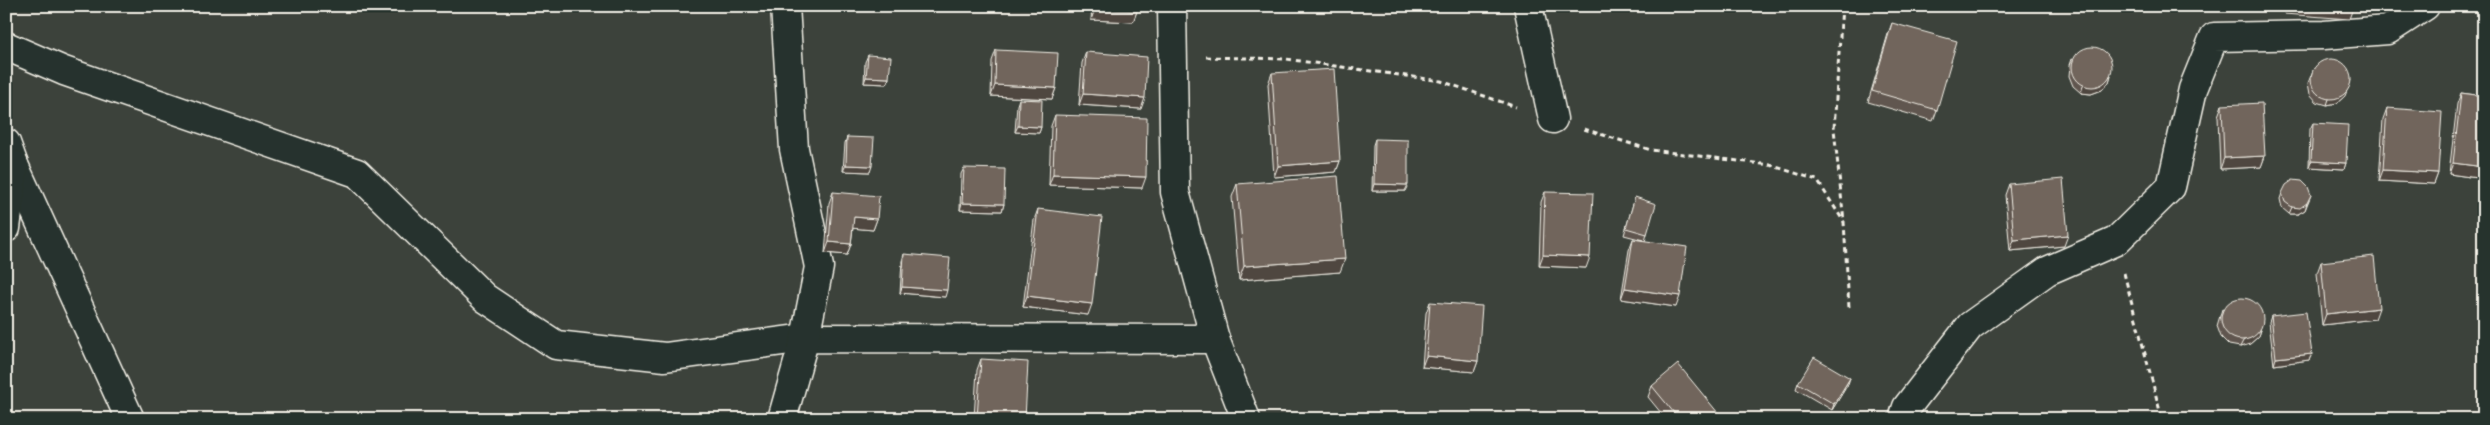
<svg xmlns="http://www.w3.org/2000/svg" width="2490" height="425" font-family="'Balsamiq Sans',sans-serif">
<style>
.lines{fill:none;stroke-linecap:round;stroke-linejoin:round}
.minor-casing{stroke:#f4f1e8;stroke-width:31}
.path{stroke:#f4f1e8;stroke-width:3;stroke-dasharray:5 4;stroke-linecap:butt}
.minor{stroke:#26332d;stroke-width:28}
.wall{fill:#61574f;stroke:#f4f1e8}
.shaded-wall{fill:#4f4740;stroke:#f4f1e8}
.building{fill:#71655c;stroke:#f4f1e8}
</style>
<rect width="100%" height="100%" fill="#3c423b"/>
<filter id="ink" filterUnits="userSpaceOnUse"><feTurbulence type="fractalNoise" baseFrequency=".02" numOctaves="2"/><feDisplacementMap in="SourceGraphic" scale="10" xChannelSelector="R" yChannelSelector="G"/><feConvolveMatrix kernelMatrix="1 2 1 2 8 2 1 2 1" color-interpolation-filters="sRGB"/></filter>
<g filter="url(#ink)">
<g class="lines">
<defs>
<g id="minor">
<polyline points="1172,6 1175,192 1215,339 1246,419"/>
<polyline points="1528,6 1553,119"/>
<polyline points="6,46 64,71 357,173 485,298 556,345 665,357 805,338 1215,339"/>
<polyline points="6,143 14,165 130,419"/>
<polyline points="6,228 14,165"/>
<polyline points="782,419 805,338 819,267 794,149 785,6"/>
<polyline points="1903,419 1907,407 1970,326 2047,271 2116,241 2171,187 2193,89 2214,37 2324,35 2388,30 2425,6"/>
</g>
</defs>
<use href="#minor" class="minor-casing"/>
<g class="path">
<polyline points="1842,6 1834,129 1844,222 1849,308"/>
<polyline points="1206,57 1286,59 1441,81 1516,107"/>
<polyline points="1584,129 1651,150 1770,165 1817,180 1844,222"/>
<polyline points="2124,273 2162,419"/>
</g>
<use href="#minor" class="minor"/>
</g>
<g class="wall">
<polygon points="1092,6 1138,6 1137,11 1133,22 1091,20"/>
<polygon points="1892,23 1937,110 1933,121 1868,102 1888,34"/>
<polygon points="996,50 1056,88 1052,99 991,96 992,61"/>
<polygon points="1086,52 1141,109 1079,105 1082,63"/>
<polygon points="868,55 889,78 887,84 864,83 865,62"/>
<polygon points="2072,59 2111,75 2109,82 2102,90 2091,94 2081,93 2073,86 2069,76 2070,65"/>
<polygon points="2314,68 2345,96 2337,103 2327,105 2317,102 2310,94 2308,83"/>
<polygon points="1272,73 1340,161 1336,172 1274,177 1268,84"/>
<polygon points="2461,93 2484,96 2484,179 2449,174 2457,104"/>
<polygon points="1019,99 1041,127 1039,133 1015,132 1017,105"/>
<polygon points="2222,105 2265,156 2261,167 2220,169 2218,116"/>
<polygon points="2387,108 2438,173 2434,184 2379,181 2383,119"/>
<polygon points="1055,115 1142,188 1049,185 1051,126"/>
<polygon points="2313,123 2346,163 2344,169 2309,167 2310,129"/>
<polygon points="847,137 870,172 843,171 845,143"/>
<polygon points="1375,139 1405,191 1372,191 1373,145"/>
<polygon points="964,168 1004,204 1002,211 960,210 961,174"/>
<polygon points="1237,184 1340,272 1239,280 1232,197"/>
<polygon points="2009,184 2064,246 2010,251 2005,195"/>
<polygon points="833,192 877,219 873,230 853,228 851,244 847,255 825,253 829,203"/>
<polygon points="1545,192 1586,268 1539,266 1541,202"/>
<polygon points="2282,193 2311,195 2305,210 2298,214 2289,214 2282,208 2280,199"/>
<polygon points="1633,204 1647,234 1645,241 1676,307 1621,299 1629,250 1633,239 1643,240 1624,235"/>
<polygon points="1038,209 1088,315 1023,307 1034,220"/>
<polygon points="904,254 945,297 900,293 902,261"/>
<polygon points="2321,262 2375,319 2322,325 2317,273"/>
<polygon points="1430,302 1478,361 1474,372 1422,367 1426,313"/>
<polygon points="2222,309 2261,330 2259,336 2250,344 2240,347 2229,345 2221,337 2217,326"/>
<polygon points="2271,316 2312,354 2309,360 2274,365 2269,322"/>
<polygon points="981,359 1025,419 974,419 977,370"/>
<polygon points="1798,383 1848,384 1832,410 1796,389"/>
<polygon points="1652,386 1723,419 1666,419 1648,397"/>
</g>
<g class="shaded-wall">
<polygon points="2287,6 2330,6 2353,8 2349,19 2284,14"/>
<polygon points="1095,9 1137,11 1133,22 1091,20"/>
<polygon points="2111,75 2109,82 2102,90 2091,94 2081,93 2083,86"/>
<polygon points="866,77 889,78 887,84 864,83"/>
<polygon points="2351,80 2345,96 2337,103 2327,105 2329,99"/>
<polygon points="995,85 1056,88 1052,99 991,96"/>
<polygon points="1083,94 1145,98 1141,109 1079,105"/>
<polygon points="1018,126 1041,127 1039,133 1015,132"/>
<polygon points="2265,156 2261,167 2220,169 2224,158"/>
<polygon points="1340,161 1336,172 1274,177 1278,166"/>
<polygon points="2311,161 2346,163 2344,169 2309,167"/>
<polygon points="2453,163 2484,167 2484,179 2449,174"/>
<polygon points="846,165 872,166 870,172 843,171"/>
<polygon points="2383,170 2438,173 2434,184 2379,181"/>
<polygon points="1053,174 1146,177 1142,188 1049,185"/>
<polygon points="1374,184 1408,185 1405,191 1372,191"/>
<polygon points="962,203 1004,204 1002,211 960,210"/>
<polygon points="2307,203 2305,210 2298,214 2289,214 2292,207"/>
<polygon points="854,217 877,219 873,230 850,228"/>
<polygon points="2068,235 2064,246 2010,251 2014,240"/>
<polygon points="829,242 851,244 847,255 825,253"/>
<polygon points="1543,255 1590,257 1586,268 1539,266"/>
<polygon points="1345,259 1340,272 1239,280 1244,266"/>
<polygon points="902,287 947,290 945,297 900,293"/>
<polygon points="1625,288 1680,296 1676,307 1621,299"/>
<polygon points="1027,296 1092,304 1088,315 1023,307"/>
<polygon points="2379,308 2375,319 2322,325 2326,314"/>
<polygon points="2261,330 2259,336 2250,344 2240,347 2243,341"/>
<polygon points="2312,354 2309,360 2274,365 2276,358"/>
<polygon points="1426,356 1478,361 1474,372 1422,367"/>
<polygon points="1850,378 1848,384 1832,410 1834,404"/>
</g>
<g class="building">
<polygon points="1095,6 1138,6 1137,11 1095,9"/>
<polygon points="2330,6 2353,6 2353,8"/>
<polygon points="1892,23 1957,41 1937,110 1872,91"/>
<circle cx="2092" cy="67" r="20"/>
<polygon points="996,50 1058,53 1056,88 995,85"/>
<polygon points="1086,52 1147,57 1145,98 1083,94"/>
<polygon points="868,55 891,57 889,78 866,77"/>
<circle cx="2331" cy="79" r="20"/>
<polygon points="1334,69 1340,161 1278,166 1272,73"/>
<polygon points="2461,93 2484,96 2484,167 2453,163"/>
<polygon points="1019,99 1042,100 1041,127 1018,126"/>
<polygon points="2262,103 2265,156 2224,158 2222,105"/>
<polygon points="2387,108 2442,112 2438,173 2383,170"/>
<polygon points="1055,115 1147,118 1146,177 1053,174"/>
<polygon points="2313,123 2348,125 2346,163 2311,161"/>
<polygon points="847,137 874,138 872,166 846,165"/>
<polygon points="1375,139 1408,140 1408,185 1374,184"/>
<polygon points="964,168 1005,169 1004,204 962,203"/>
<polygon points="1338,176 1345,259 1244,266 1237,184"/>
<polygon points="2063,179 2068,235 2014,240 2009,184"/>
<polygon points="2293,180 2302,181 2308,187 2311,195 2307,203 2300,208 2292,207 2285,202 2282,193 2286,185"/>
<polygon points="833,192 879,196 877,219 854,217 851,244 829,242"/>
<polygon points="1545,192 1593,193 1590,257 1543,255"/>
<polygon points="1635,197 1656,204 1647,234 1626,228"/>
<polygon points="1038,209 1102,217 1092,304 1027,296"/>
<polygon points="1633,239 1687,247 1680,296 1625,288"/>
<polygon points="904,254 950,258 947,290 902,287"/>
<polygon points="2374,256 2379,308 2326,314 2321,262"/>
<circle cx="2242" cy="319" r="21"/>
<polygon points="1430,302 1482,306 1478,361 1426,356"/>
<polygon points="2306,312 2312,354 2276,358 2271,316"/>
<polygon points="1814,357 1850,378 1834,404 1798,383"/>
<polygon points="981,359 1028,362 1025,419 977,419"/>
<polygon points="1678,364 1723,419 1679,419 1652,386"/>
<polygon points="1149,415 1157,417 1159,419 1139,419 1141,417"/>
</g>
</g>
<rect width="2490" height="425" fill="none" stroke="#26332d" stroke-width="25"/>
<rect x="12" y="12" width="2465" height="400" fill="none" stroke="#f4f1e8" stroke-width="2" filter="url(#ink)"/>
</svg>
